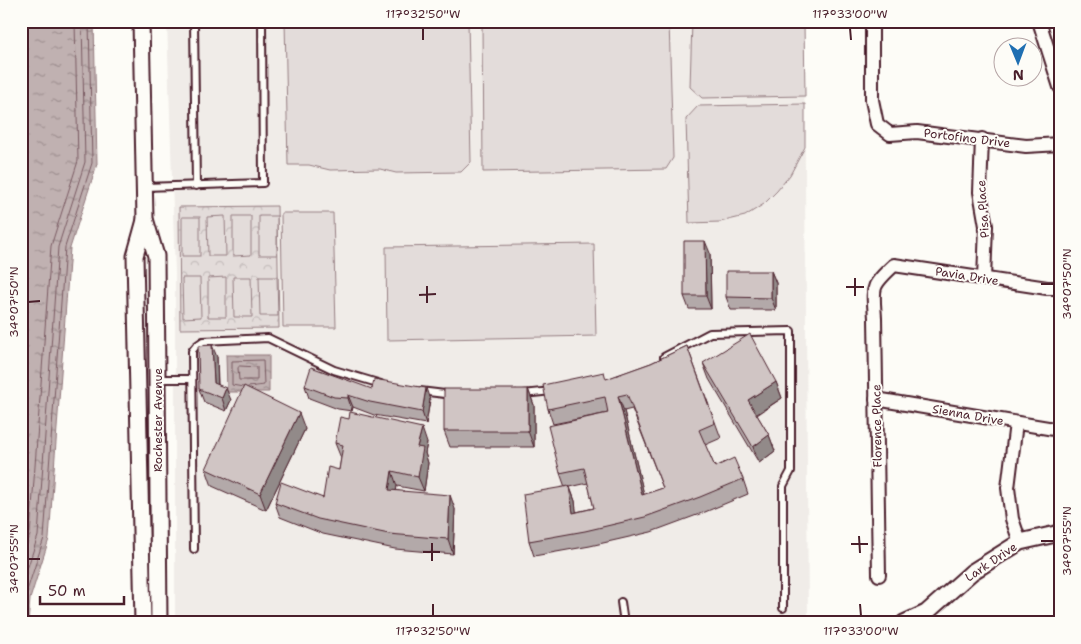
<svg xmlns="http://www.w3.org/2000/svg" width="1081" height="644" font-family="'Shantell Sans',sans-serif">
<style>
.built{fill:#f0ece8}
.forest{fill:url(#forest-crowns);stroke:#967e82}
.pitch{fill:#e3dcda;stroke:#967e82}
.water{fill:url(#water-ripples);stroke:#91777b}
.lines{fill:none;stroke-linecap:round;stroke-linejoin:round}
.shore{stroke:#795961;stroke-width:1}
.service-casing{stroke:#4a1f2b;stroke-width:10}
.minor-casing{stroke:#4a1f2b;stroke-width:16}
.tertiary-casing{stroke:#4a1f2b;stroke-width:19}
.service{stroke:#fdfcf7;stroke-width:6}
.minor{stroke:#fdfcf7;stroke-width:12}
.tertiary{stroke:#fdfcf7;stroke-width:15}
.wall{fill:#b3a9a9;stroke:#4a1f2b;fill-rule:evenodd}
.shaded-wall{fill:#928a89;stroke:#4a1f2b}
.building{fill:#d0c5c4;stroke:#4a1f2b;fill-rule:evenodd}
.ticks{fill:none;stroke:#4a1f2b;stroke-width:2}
.labels{text-anchor:middle;dominant-baseline:central;stroke-width:4;stroke-linejoin:round;paint-order:stroke}
.street-label{font-size:12px;fill:#4a1f2b;stroke:#fdfcf7}
.neatline{fill:none;stroke:#4a1f2b;stroke-width:2}
.ticks-label{font-size:12px;text-anchor:middle;fill:#4a1f2b}
</style>
<defs>
<pattern id="forest-crowns" width="20" height="18" patternUnits="userSpaceOnUse" patternTransform="scale(1.25)"><rect width="20" height="18" fill="#e3dcda"/><path d="M2 6a3 3 0 1 1 6 0M12 15a3 3 0 1 1 6 0" fill="none" stroke="#c4bcbb"/></pattern>
<pattern id="water-ripples" width="26" height="14" patternUnits="userSpaceOnUse" patternTransform="scale(1.25)"><rect width="26" height="14" fill="#c0b1b1"/><path d="M2 4q2-2 4 0t4 0M15 11q2-2 4 0t4 0" fill="none" stroke="#9e8f90"/></pattern>
</defs>
<rect width="100%" height="100%" fill="#fdfcf7"/>
<filter id="ink" filterUnits="userSpaceOnUse"><feTurbulence type="fractalNoise" baseFrequency=".02" numOctaves="2"/><feDisplacementMap in="SourceGraphic" scale="10" xChannelSelector="R" yChannelSelector="G"/><feConvolveMatrix kernelMatrix="1 2 1 2 8 2 1 2 1" color-interpolation-filters="sRGB"/></filter>
<g filter="url(#ink)">
<polygon class="built" points="167,21 804,21 808,623 175,623 175,274"/>
<polygon class="forest" points="277,206 279,328 180,329 179,207"/>
<g class="pitch">
<polygon points="285,21 468,21 471,162 461,172 396,173 380,169 330,170 309,165 288,165"/>
<polygon points="482,21 669,21 673,158 666,169 483,172"/>
<polygon points="692,21 804,21 805,96 702,98 690,87"/>
<polygon points="805,104 805,147 790,175 777,191 764,204 745,216 720,222 689,223 686,119 698,106"/>
<polygon points="281,213 333,213 336,327 283,327"/>
<polygon points="225,216 226,256 208,256 207,217"/>
<polygon points="233,216 251,216 251,255 233,256"/>
<rect x="259" y="216" width="18" height="39"/>
<rect x="182" y="217" width="18" height="39"/>
<polygon points="594,244 596,336 387,340 386,247"/>
<polygon points="226,277 226,317 208,317 208,278"/>
<polygon points="233,277 251,277 252,317 234,317"/>
<polygon points="259,277 277,277 278,316 260,316"/>
<polygon points="182,278 200,278 201,317 183,318"/>
</g>
<g class="water">
<polygon points="21,21 94,21 97,164 70,248 49,539 30,599 28,623 21,623"/>
<polygon points="226,355 269,355 269,392 227,392"/>
</g>
<g class="lines">
<g class="shore">
<polygon points="240,366 257,367 257,380 239,380 238,368"/>
<polyline points="243,387 232,385 232,361 263,360 264,385 248,387"/>
<polyline points="21,563 30,535 51,246 78,161 75,21"/>
<polyline points="21,588 38,536 58,247 85,162 82,21"/>
<polyline points="23,623 25,597 44,538 65,247 92,163 89,21"/>
</g>
<defs>
<g id="service">
<polyline points="194,21 196,186"/>
<polyline points="145,187 263,183 262,21"/>
<polyline points="664,357 710,333 791,331 791,471 783,486 783,608"/>
<polyline points="158,379 192,379"/>
<polyline points="420,391 453,395"/>
<polyline points="523,394 552,391"/>
<polyline points="194,549 192,351 196,346 203,341 268,338 334,370 381,384"/>
<polyline points="621,602 624,623"/>
</g>
<g id="minor">
<polyline points="872,21 872,100 877,124 890,134 917,132 1026,146 1060,144"/>
<polyline points="1039,21 1060,87"/>
<polyline points="982,139 980,192 986,226 984,279"/>
<polyline points="876,399 1060,430"/>
<polyline points="1016,423 1008,488 1012,519 1020,542"/>
<path d="M879,575L875,318C873,287 870,287 894,265L1047,288H1060"/>
</g>
<g id="tertiary">
<polyline points="141,21 145,219 156,256 159,623"/>
<polyline points="143,623 135,256 145,220"/>
<polyline points="904,623 926,613 972,572 1020,542 1060,533"/>
</g>
</defs>
<use href="#service" class="service-casing"/>
<use href="#minor" class="minor-casing"/>
<use href="#tertiary" class="tertiary-casing"/>
<use href="#service" class="service"/>
<use href="#minor" class="minor"/>
<use href="#tertiary" class="tertiary"/>
</g>
<g class="wall">
<polygon points="710,253 711,309 689,309 684,296"/>
<polygon points="771,271 776,283 776,310 731,310 726,297"/>
<path d="M687,346L721,438L705,445L715,467L743,479L748,494L705,512L651,532L590,546L534,556L529,541L565,487L560,473L608,413L553,424L548,409L607,379L651,363ZM632,409L663,488L644,495L624,411ZM588,483L594,508L576,512L575,501L570,487Z"/>
<polygon points="217,357 218,384 231,400 226,411 204,402 199,389"/>
<polygon points="703,363 776,382 782,398 757,415 769,435 775,451 759,463 709,379"/>
<polygon points="305,386 372,389 430,400 426,424 374,415 353,407 352,411 338,409 309,398"/>
<polygon points="528,389 534,405 534,447 450,447 444,431"/>
<polygon points="305,429 266,510 212,486 206,469"/>
<polygon points="335,443 427,443 425,453 428,463 424,491 397,486 396,490 455,509 453,554 395,549 323,534 280,517 275,503 323,498 339,470 341,458"/>
</g>
<g class="shaded-wall">
<polygon points="705,241 710,253 711,309 706,296"/>
<polygon points="771,271 776,283 776,310 771,298"/>
<polygon points="212,345 217,357 218,395 214,383"/>
<polygon points="776,382 782,398 754,416 748,400"/>
<polygon points="226,388 231,400 226,411 222,398"/>
<polygon points="426,388 430,400 426,424 422,412"/>
<polygon points="528,389 534,405 534,447 528,431"/>
<polygon points="348,395 353,407 352,411 348,398"/>
<polygon points="618,396 624,411 648,511 642,495"/>
<polygon points="299,413 305,429 266,510 260,494"/>
<polygon points="422,428 427,443 425,453 428,463 424,491 418,477 417,447"/>
<polygon points="769,435 775,451 759,463 753,447"/>
<polygon points="392,471 397,486 394,504 389,490"/>
<polygon points="569,486 575,501 578,528 573,513"/>
<polygon points="450,495 455,509 453,554 448,539"/>
</g>
<g class="building">
<polygon points="684,241 705,241 706,296 684,296"/>
<polygon points="726,271 771,271 771,298 726,297"/>
<polygon points="750,334 776,382 748,400 769,435 753,447 703,363"/>
<polygon points="212,345 214,383 226,388 222,398 199,389 198,346"/>
<path d="M687,346L715,423L699,430L715,467L734,458L743,479L700,497L645,517L585,531L529,541L523,494L569,486L573,513L594,508L584,468L560,473L548,426L608,413L605,397L548,409L543,385L604,372L606,379L651,363ZM627,394L663,488L642,495L618,396Z"/>
<polygon points="311,367 372,389 374,379 426,388 422,412 370,402 348,395 348,398 334,397 305,386"/>
<polygon points="244,386 299,413 260,494 206,469"/>
<rect x="444" y="389" width="84" height="42"/>
<polygon points="350,412 422,428 417,447 423,448 418,477 392,471 389,490 450,495 448,539 389,534 318,519 275,503 281,482 323,498 328,467 339,470 343,445 335,443 340,417 349,419"/>
</g>
</g>
<path class="ticks" d="M423,28V40M850,28L851,40M855,278V296M1041,284H1054M427,286V303M846,287H864M419,295L436,294M28,302L40,301M859,536L860,553M1041,541H1054M432,543V561M851,544H868M423,552H440M28,559H40M433,604V616M860,604L861,616"/>
<g class="labels">
<g class="street-label">
<text transform="translate(967 138) rotate(7)">Portofino Drive</text>
<text transform="translate(983 209) rotate(-94)">Pisa Place</text>
<text transform="translate(967 276) rotate(9)">Pavia Drive</text>
<text transform="translate(968 415) rotate(10)">Sienna Drive</text>
<text transform="translate(158 420) rotate(-90)">Rochester Avenue</text>
<text transform="translate(877 426) rotate(-91)">Florence Place</text>
<text transform="translate(991 562) rotate(-34)">Lark Drive</text>
</g>
</g>
<rect width="1081" height="644" fill="none" stroke="#fdfcf7" stroke-width="55"/>
<g transform="translate(1018 62) rotate(179)"><circle r="24" fill="#fdfcf7" stroke="#b5a4a5"/>
<path d="M0-4L9 19L0 12L-9 19Z" fill="#1f6fb2"/>
<text y="-8" font-size="14" font-weight="bold" text-anchor="middle" fill="#4a1f2b">N</text>
</g>
<path d="M40 596v8h84v-8" fill="none" stroke="#4a1f2b" stroke-width="2.5"/>
<text x="48" y="596" font-size="15" fill="#4a1f2b" stroke="#fdfcf7" stroke-width="4" paint-order="stroke">50 m</text>
<rect x="28" y="28" width="1026" height="588" class="neatline"/>
<g class="ticks-label">
<text x="423" y="18">117°32'50"W</text>
<text x="850" y="18">117°33'00"W</text>
<text transform="translate(1067 284) rotate(-90)" y="4">34°07'50"N</text>
<text transform="translate(14 302) rotate(-90)" y="4">34°07'50"N</text>
<text transform="translate(1067 541) rotate(-90)" y="4">34°07'55"N</text>
<text transform="translate(14 559) rotate(-90)" y="4">34°07'55"N</text>
<text x="433" y="635">117°32'50"W</text>
<text x="861" y="635">117°33'00"W</text>
</g>
</svg>
